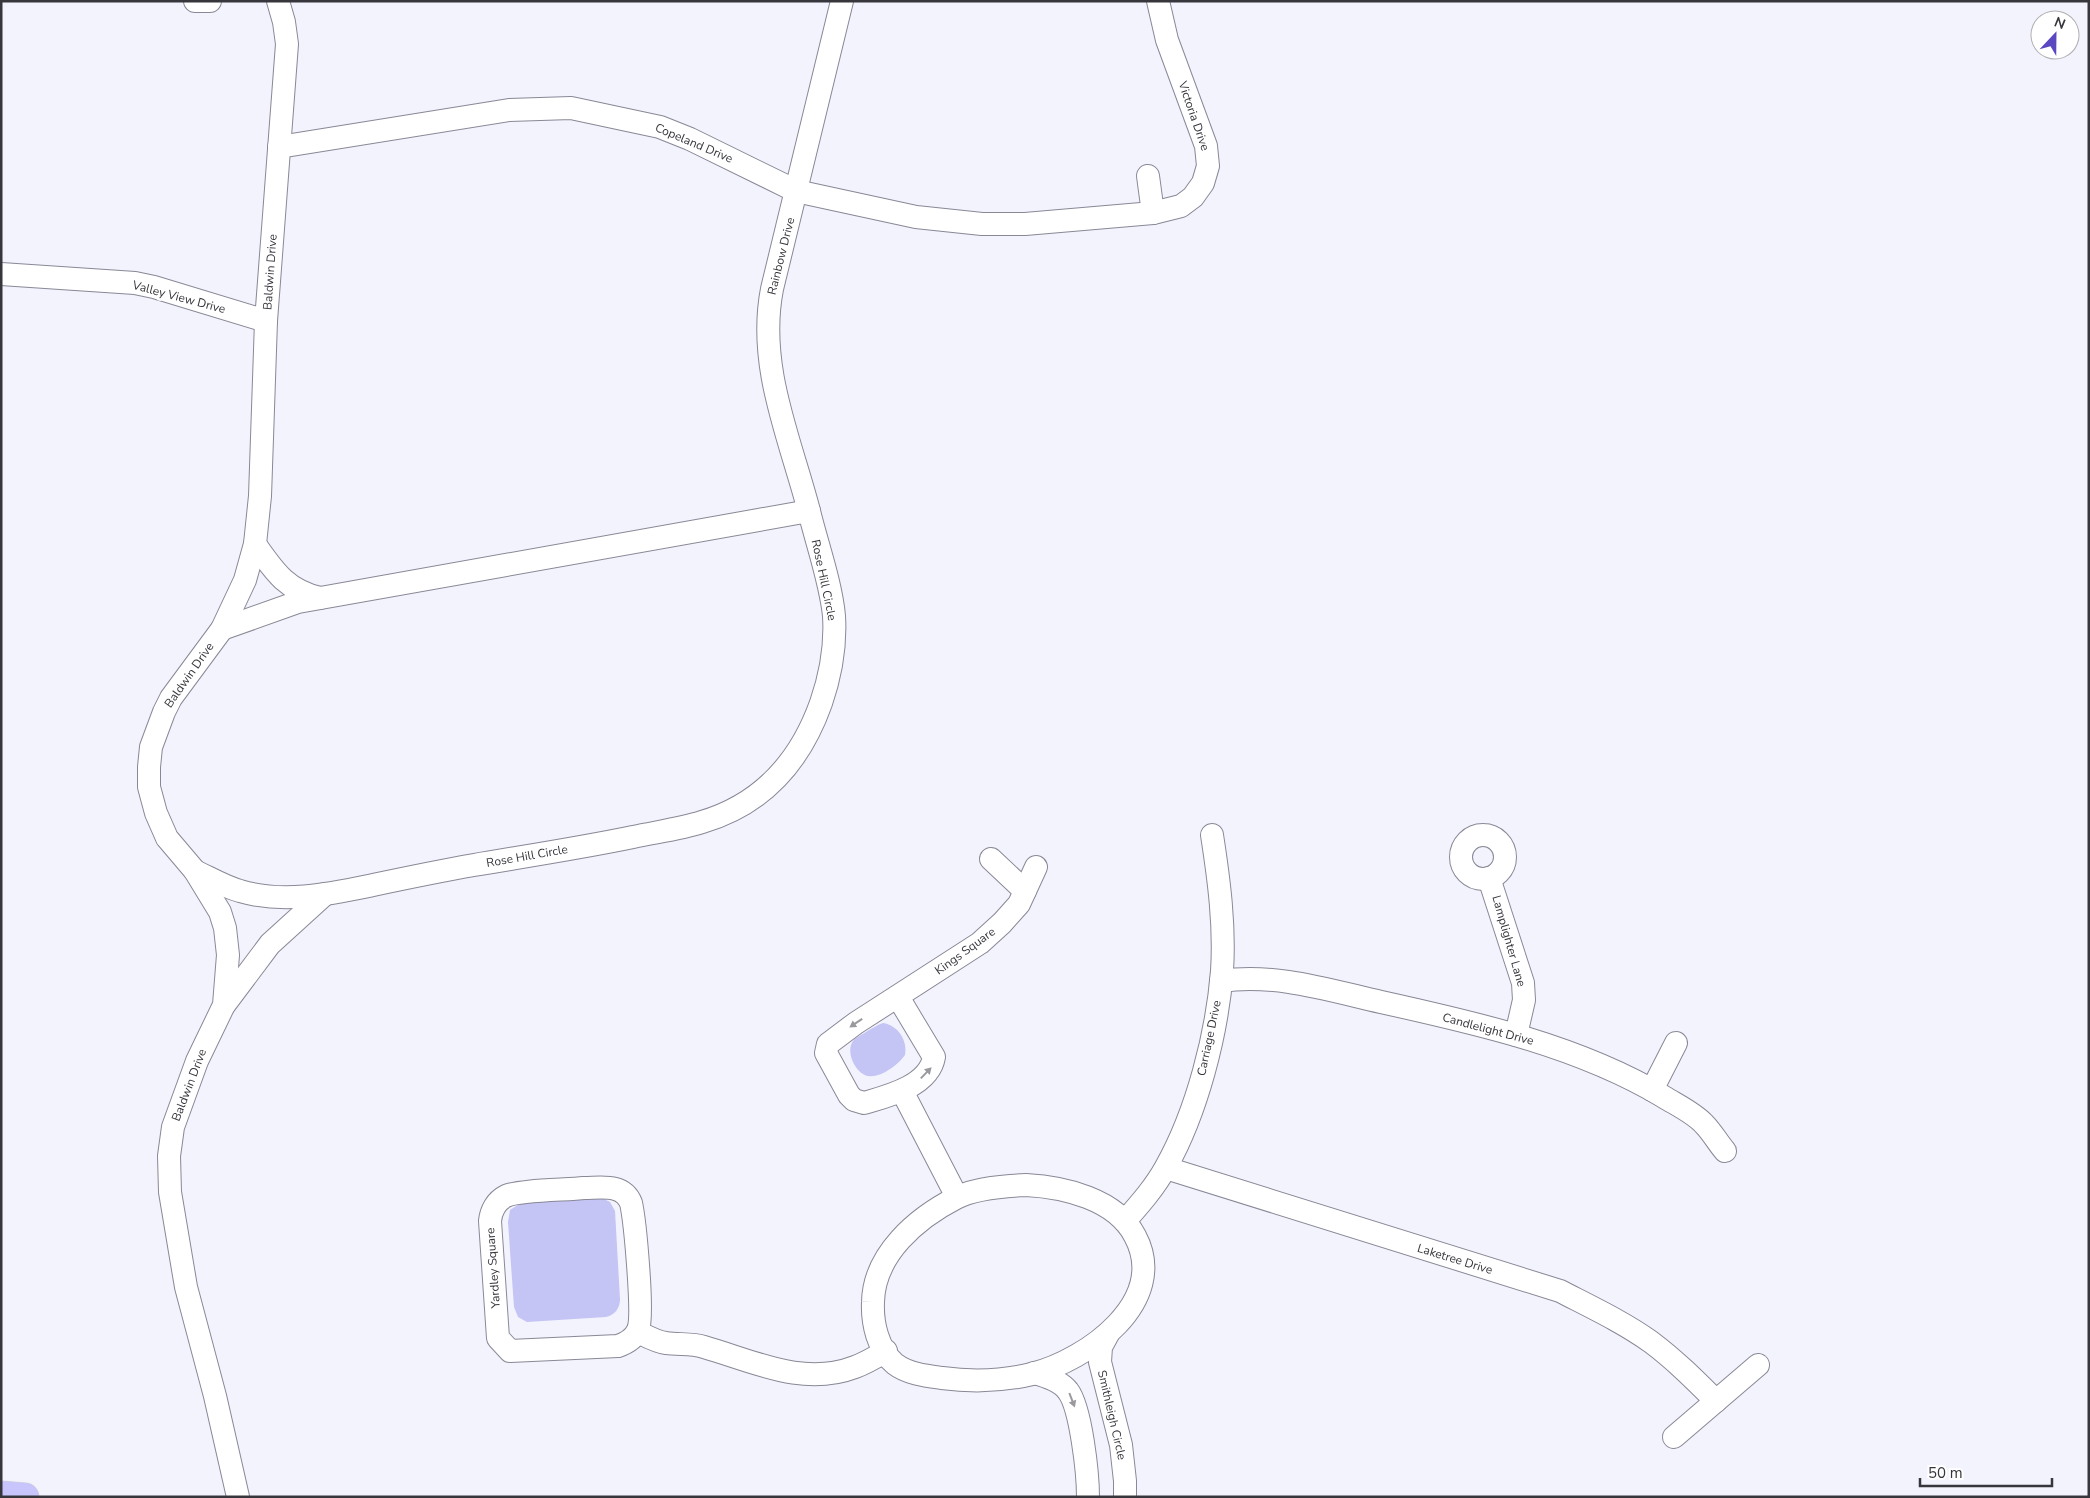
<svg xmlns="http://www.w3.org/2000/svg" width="2090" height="1498" font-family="'Nunito Sans',sans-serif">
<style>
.green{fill:#c4c4f5}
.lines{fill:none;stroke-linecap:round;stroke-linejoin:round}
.minor-casing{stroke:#888897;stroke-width:24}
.major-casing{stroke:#d3d3d4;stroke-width:29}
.minor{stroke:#fff;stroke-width:22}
.major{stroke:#c7c5fb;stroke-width:28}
.oneway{fill:#9a9a9e}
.labels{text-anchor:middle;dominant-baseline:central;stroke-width:5;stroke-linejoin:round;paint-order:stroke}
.street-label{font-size:12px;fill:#36363c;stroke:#fff}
</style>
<rect width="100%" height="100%" fill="#f3f3fd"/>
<g class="green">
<path d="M883,1023C898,1025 908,1041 905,1055C898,1065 881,1078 868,1076C856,1074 845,1052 853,1041C856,1037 862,1035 866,1032C871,1029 877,1025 883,1023Z"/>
<path d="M602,1198L610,1202L615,1211L620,1299C620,1308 615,1315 606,1317L527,1322L518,1317L514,1307L508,1222L510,1210L521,1203Z"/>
</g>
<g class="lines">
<defs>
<g id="minor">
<polyline points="195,1 210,1"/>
<polyline points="279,147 509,110 571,108 660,127 690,139 796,191 916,217 982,224 1025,224 1153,213 1181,206 1193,197 1203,183 1208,166 1206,146 1167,40 1158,1"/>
<polyline points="1148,176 1153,213"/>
<polyline points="1,274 135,283 154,287 266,321"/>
<path d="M809,511C790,438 757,366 772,289L842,1"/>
<path d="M255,544C274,571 286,590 320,598"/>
<circle cx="1483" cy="857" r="22"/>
<polyline points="991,859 1025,891"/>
<path d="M195,871C210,878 225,887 240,891C284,904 329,894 373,885C406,878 440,871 474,865C527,856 580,848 633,837C656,832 680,829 702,822C763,804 800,762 821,703C831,674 836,647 834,616C831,583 817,544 809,511L298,602L222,629"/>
<polyline points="1489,878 1523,983 1524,1000 1516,1035"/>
<path d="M1221,981C1275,973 1328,990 1381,1002C1476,1023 1579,1046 1664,1097C1677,1105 1694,1113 1704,1124C1712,1132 1718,1143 1725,1151"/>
<path d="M898,997L934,1057C929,1086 888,1096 864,1103L854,1100L849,1095L826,1053L828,1044L856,1023L980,943L1002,923L1019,904L1036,867"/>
<polyline points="225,1004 270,944 325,894"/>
<polyline points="1652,1090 1676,1043"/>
<polyline points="902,1091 957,1197"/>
<path d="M1166,1168L1560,1291C1591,1307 1623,1322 1651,1342C1675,1360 1695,1380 1716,1401"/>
<path d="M1026,1185C1064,1187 1116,1199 1135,1236C1170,1301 1087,1360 1032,1374C1003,1381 972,1382 942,1378C927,1376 908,1374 895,1364C878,1350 872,1323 873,1302C874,1254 917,1218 956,1198C975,1188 1005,1186 1026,1185Z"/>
<path d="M584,1188C601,1188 623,1183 631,1203C635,1221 644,1316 638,1330C634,1339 627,1343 618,1346L510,1351L498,1338L490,1221C491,1211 496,1201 506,1196C519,1190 567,1190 584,1188Z"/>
<path d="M1125,1221C1140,1204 1155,1187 1166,1167C1197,1112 1217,1034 1222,971C1225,926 1219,880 1212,835"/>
<path d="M638,1332C646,1336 657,1342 666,1343C679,1345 691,1343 704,1347C753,1361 803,1387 855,1367C866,1363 876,1357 886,1351"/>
<polyline points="1108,1334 1101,1347 1100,1362 1121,1445 1125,1481 1125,1497"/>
<path d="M1034,1373C1045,1376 1061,1381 1068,1391C1081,1408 1088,1474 1088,1497"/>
<polyline points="1674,1437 1758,1365"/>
<polyline points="238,1497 215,1396 186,1287 170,1192 169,1156 173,1127 197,1061 224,1005 228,955 225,928 220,912 195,871 167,838 156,813 149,787 149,767 151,747 164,712 171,698 222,629 245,580 255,544 260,496 266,321 287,44 284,22 278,1"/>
</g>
<polyline id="major" points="1,1495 25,1497"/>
</defs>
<use href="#minor" class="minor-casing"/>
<use href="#major" class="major-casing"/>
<use href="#minor" class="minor"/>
<use href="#major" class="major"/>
</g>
<defs><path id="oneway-solid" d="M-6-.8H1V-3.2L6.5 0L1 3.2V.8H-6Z" transform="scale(1.25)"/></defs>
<g class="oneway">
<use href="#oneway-solid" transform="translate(856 1023) rotate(146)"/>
<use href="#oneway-solid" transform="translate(926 1073) rotate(-46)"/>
<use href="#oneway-solid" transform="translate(1072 1400) rotate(69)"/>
</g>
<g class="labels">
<g class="street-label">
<text transform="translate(1194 116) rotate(71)">Victoria Drive</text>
<text transform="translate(694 143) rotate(23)">Copeland Drive</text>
<text transform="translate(781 256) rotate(-76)">Rainbow Drive</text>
<text transform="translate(270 272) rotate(-86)">Baldwin Drive</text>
<text transform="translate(179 297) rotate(15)">Valley View Drive</text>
<text transform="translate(824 580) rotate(78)">Rose Hill Circle</text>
<text transform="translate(189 675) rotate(-55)">Baldwin Drive</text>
<text transform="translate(527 856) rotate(-10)">Rose Hill Circle</text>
<text transform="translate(1509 941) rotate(74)">Lamplighter Lane</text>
<text transform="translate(965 951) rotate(-36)">Kings Square</text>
<text transform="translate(1488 1029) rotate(15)">Candlelight Drive</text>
<text transform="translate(1209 1038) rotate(-78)">Carriage Drive</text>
<text transform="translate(189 1085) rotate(-69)">Baldwin Drive</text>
<text transform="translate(1455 1259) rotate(17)">Laketree Drive</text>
<text transform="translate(493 1268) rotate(-94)">Yardley Square</text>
<text transform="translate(1112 1415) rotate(77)">Smithleigh Circle</text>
</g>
</g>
<rect width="2090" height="1498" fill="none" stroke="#36363c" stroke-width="5"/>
<g transform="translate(2055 35) rotate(22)"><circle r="24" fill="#ffffff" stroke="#afafb1"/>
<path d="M0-4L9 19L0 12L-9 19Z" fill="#5a48c0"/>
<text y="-8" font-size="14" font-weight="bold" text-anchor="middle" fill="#36363c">N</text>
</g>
<path d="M1920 1478v8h132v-8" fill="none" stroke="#36363c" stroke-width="2.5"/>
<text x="1928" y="1478" font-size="15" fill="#36363c" stroke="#ffffff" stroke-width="4" paint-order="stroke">50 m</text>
</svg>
